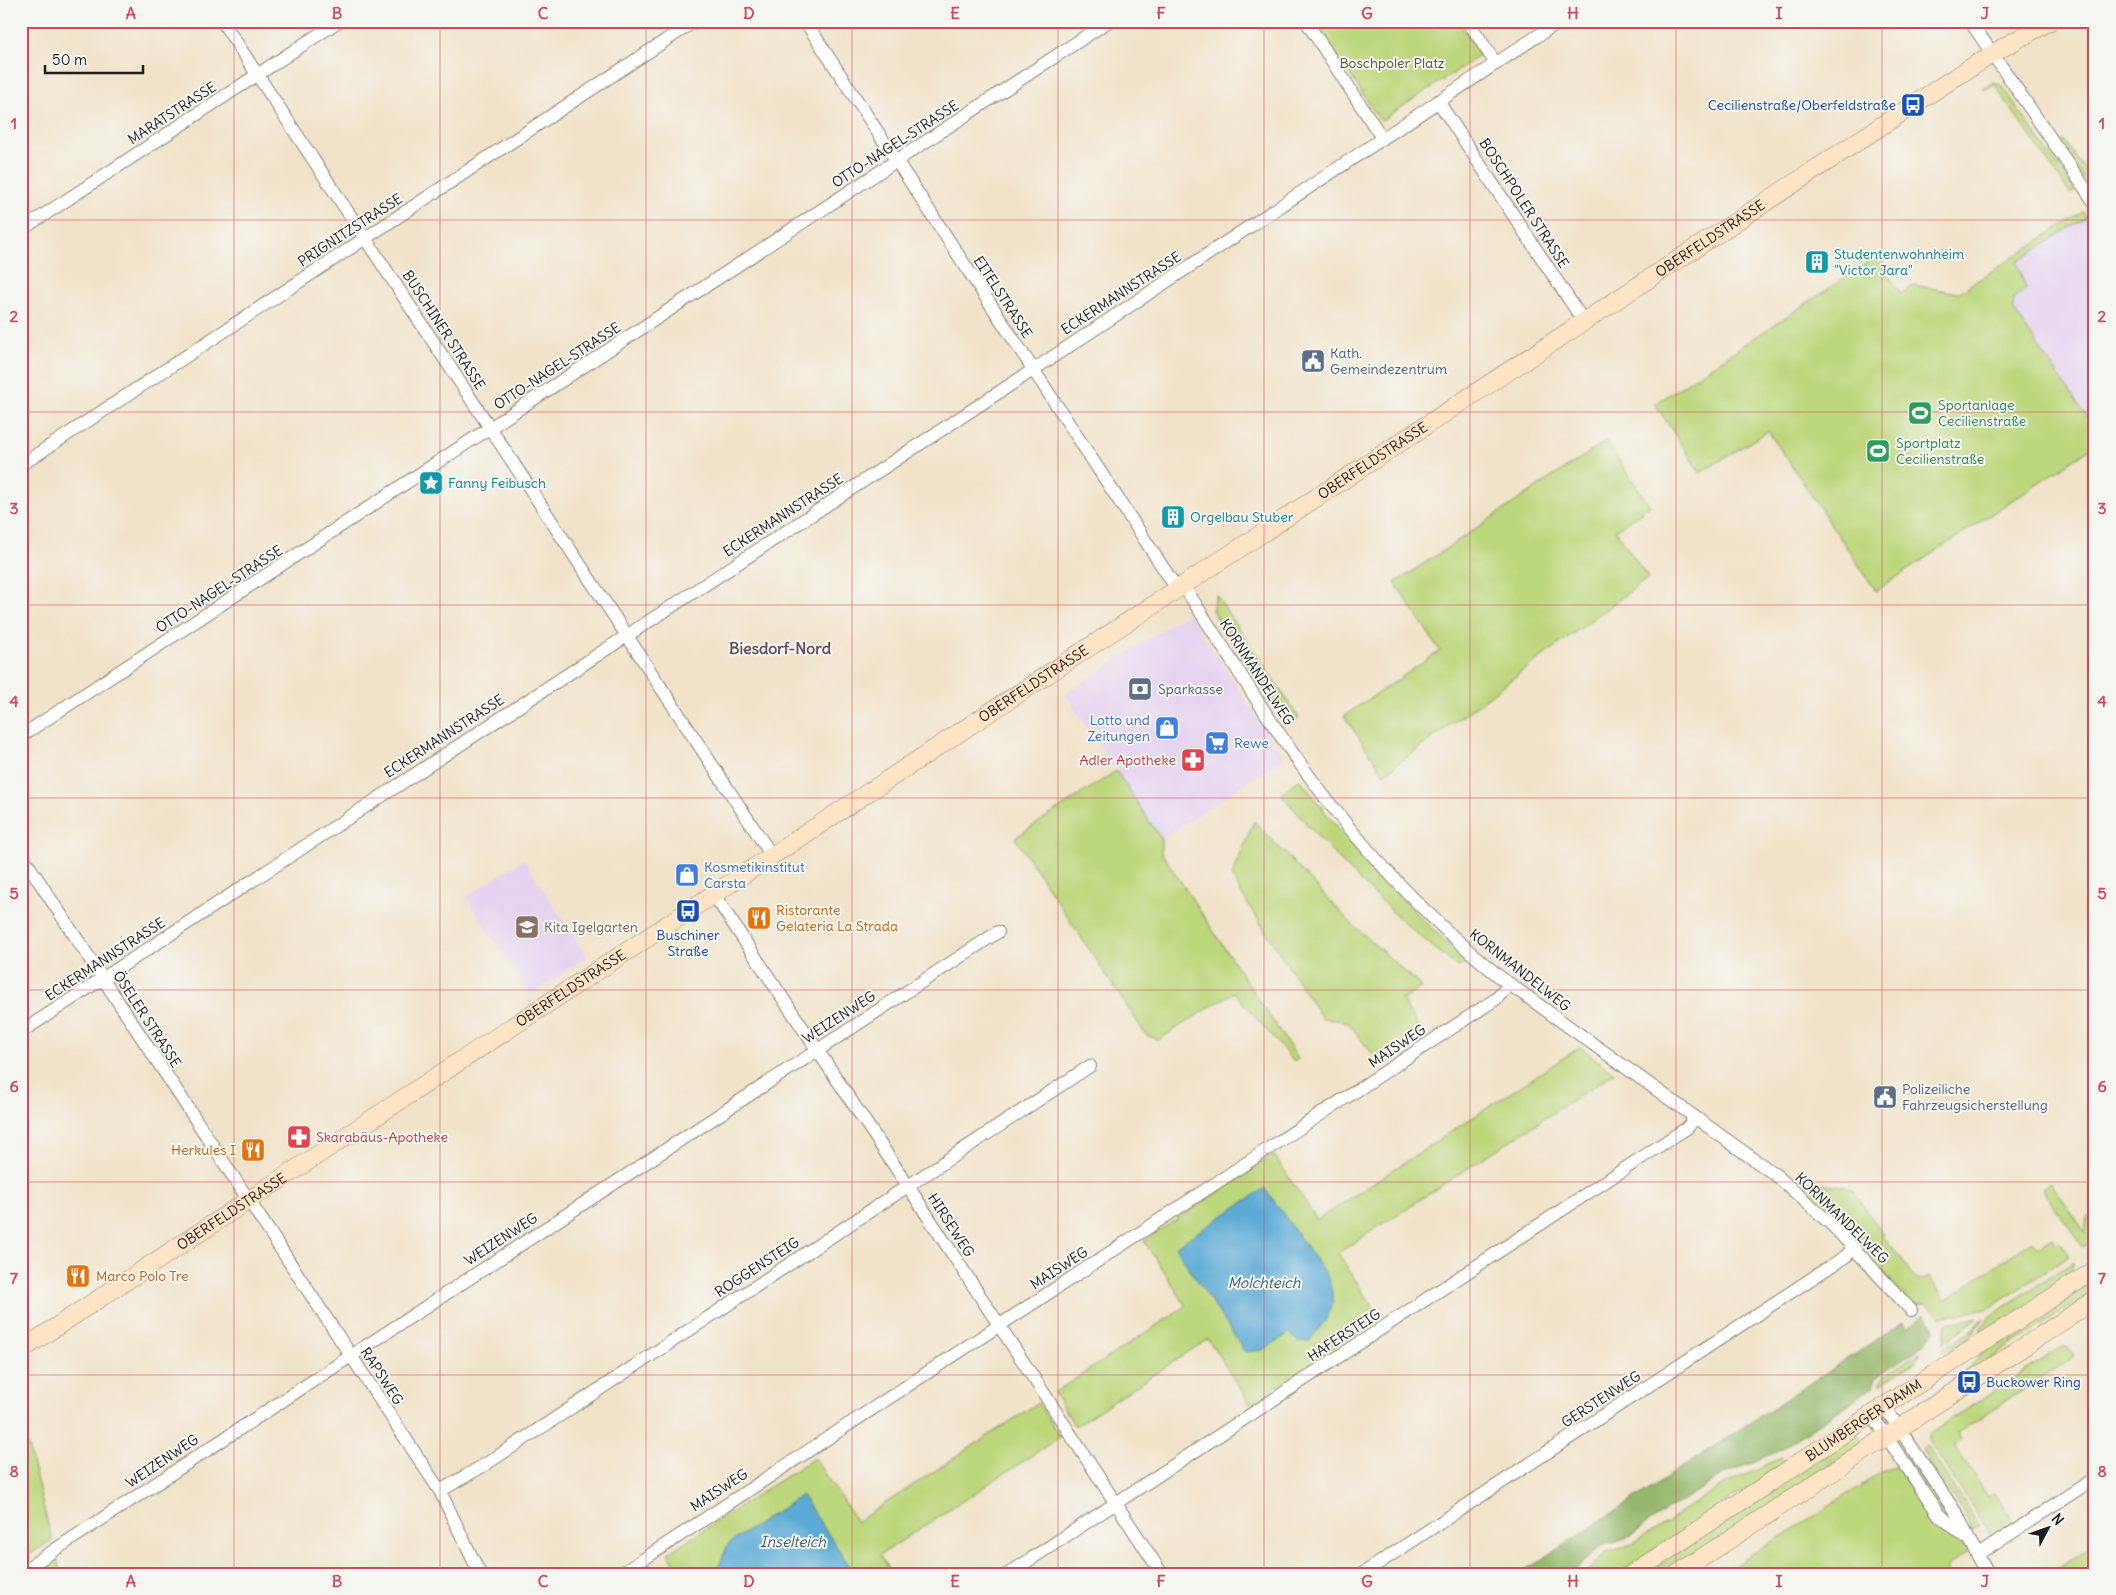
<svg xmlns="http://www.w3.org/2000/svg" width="2116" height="1595" font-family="Delius,sans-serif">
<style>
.built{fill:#e5d3f0}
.green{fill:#bdd77c;stroke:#6c7a4c}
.forest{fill:#96b86c;stroke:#596a44}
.water{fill:#5baad5;stroke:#3c6378}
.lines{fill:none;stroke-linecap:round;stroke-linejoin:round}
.street-casing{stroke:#868072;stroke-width:14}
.secondary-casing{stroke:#868072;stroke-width:19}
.street{stroke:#fff;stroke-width:12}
.secondary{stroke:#ffe4c6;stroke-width:18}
.grid{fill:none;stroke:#d1495b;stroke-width:1;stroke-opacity:0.55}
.labels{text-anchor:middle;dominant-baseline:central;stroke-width:4;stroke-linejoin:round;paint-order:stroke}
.park-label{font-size:14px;fill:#4c5439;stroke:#f6f6f2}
.transit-label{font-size:14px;fill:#164399;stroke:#f6f6f2;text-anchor:end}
.street-label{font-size:14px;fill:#1c1c1c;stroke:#f6f6f2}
.culture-label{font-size:14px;fill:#0d838f;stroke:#f6f6f2;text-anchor:start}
.service-label{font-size:14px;fill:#4e5e75;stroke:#f6f6f2;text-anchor:start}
.leisure-label{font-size:14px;fill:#27864d;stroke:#f6f6f2;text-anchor:start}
.shop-label{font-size:14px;fill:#366cbe;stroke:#f6f6f2;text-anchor:start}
.health-label{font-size:14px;fill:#be3a42;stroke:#f6f6f2;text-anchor:end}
.food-label{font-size:14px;fill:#c56008;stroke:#f6f6f2;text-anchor:start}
.education-label{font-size:14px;fill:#785e54;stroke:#f6f6f2;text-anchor:start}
.water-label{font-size:15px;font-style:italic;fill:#385c6f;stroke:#f6f6f2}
.quarter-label{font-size:16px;font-weight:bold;fill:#644d5c;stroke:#f6f6f2}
.neatline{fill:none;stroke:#d1495b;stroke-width:2}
.grid-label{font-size:16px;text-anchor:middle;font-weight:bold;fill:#d1495b}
</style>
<rect width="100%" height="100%" fill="#f6f6f2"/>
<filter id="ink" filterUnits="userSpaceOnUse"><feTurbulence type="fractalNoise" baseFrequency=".02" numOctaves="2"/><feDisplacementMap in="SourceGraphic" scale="10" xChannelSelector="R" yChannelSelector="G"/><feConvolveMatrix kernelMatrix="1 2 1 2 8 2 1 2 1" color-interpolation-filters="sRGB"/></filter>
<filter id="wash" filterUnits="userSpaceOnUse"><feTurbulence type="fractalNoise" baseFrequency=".0096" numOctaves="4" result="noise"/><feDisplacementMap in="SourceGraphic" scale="20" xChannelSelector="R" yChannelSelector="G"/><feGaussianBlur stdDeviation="1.12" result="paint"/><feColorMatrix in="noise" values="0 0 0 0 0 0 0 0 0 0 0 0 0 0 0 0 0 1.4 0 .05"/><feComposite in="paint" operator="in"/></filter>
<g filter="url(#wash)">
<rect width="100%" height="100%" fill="#f1e3c9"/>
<g class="built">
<polygon points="2086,217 2095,229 2095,429 2013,309 2013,298 2026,289 2017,262"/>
<polygon points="1188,613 1284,758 1161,839 1065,694"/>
<polygon points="524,859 587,957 530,995 466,897"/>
</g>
<g class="green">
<polygon points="1315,21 1458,21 1479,53 1478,57 1382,120 1379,119"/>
<polygon points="1993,82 2001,84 2075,191 2071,195 1994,84 1984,90 1983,88"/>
<polygon points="2064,140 2095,186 2095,195 2059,144"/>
<polygon points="2083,212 2086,217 2017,262 2026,289 2014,298 2013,309 2095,429 2095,445 1876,591 1768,431 1700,473 1655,404 1876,257 1901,294 1914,285 1958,293"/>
<polygon points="1606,441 1650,506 1615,530 1648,578 1384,774 1344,716 1440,651 1395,583"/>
<polygon points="1216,595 1299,718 1287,725 1212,610"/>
<polygon points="1116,771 1161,839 1161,852 1298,1059 1294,1062 1234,992 1158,1040 1146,1035 1015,838"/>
<path d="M1300,779C1349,846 1405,906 1467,961L1458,967C1392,916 1334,858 1281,794Z"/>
<polygon points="1254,821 1353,925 1422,987 1402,1000 1420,1030 1376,1059 1348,1022 1322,1018 1240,892 1232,876"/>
<polygon points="1580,1047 1614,1073 1338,1253 1380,1318 1250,1404 1208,1339 1075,1426 1054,1393 1186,1306 1144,1241 1274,1155 1317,1220"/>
<path d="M1808,1182L1843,1186L1853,1191L1895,1252C1906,1260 1907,1274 1919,1281L1929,1277L1945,1300L2032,1241L2038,1248L2053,1238L2056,1243L2059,1241L2069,1256L1988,1309L1940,1317L1927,1304L1913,1305L1803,1191Z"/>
<polygon points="2050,1182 2085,1232 2087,1218 2095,1213 2095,1239 2083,1247 2041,1188"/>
<polygon points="2073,1262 2072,1276 1973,1339 1990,1316"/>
<polygon points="2095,1281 2095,1290 1912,1410 1911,1408 1967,1370 1980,1355"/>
<polygon points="1978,1318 1944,1343 1946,1323"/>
<polygon points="1984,1319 1967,1339 1943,1354 1943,1349 1967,1333"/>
<polygon points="2066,1344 2074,1356 1957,1433 1961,1440 1954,1445 1988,1497 1995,1493 2010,1516 2012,1523 1992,1537 1928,1440 1928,1435"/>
<polygon points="1921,1352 1914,1363 1881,1384 1879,1382 1885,1376"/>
<polygon points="1038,1403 1060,1437 880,1555 891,1574 682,1574 668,1553 814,1458 857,1522"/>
<polygon points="21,1419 52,1540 26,1557 21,1540"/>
<polygon points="1858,1435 1863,1444 1666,1574 1645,1574"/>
<polygon points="1926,1445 1979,1526 1979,1528 1971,1533 1967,1518 1921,1449"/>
<polygon points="1911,1455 1946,1509 1946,1513 1944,1513 1906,1459"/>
<polygon points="1781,1458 1785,1464 1617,1574 1586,1574 1606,1553 1632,1544 1726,1483"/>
<polygon points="1897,1465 1938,1524 1960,1540 1967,1552 1945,1568 1948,1574 1722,1574 1884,1471"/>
<polygon points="2095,1544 2095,1574 2054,1574 2054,1571"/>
<polygon points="57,1559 61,1574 35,1574"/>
</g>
<polygon class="forest" points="1925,1314 1936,1329 1924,1345 1874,1379 1874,1387 1778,1451 1723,1475 1655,1518 1631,1536 1599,1547 1571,1574 1520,1574 1903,1322 1908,1328"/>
<g class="water">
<polygon points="1265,1188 1329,1279 1334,1301 1326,1319 1310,1341 1298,1342 1290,1333 1263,1350 1245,1352 1175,1247"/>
<polygon points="802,1495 855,1574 720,1574 718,1568 728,1544"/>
</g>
</g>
<g filter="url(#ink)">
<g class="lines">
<defs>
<g id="street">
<polyline points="222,21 772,856"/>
<polyline points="805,21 1177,589"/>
<polyline points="1306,21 1382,138"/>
<polyline points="1468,21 1496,64"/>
<polyline points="1970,21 2095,203"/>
<polyline points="1438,101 1584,322"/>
<polyline points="21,230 339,21"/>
<polyline points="21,465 695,21"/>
<path d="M1183,585C1223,646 1261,710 1304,769C1359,846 1427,918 1501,978L1777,1176L1832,1225L1911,1310"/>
<polyline points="21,736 1109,21"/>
<polyline points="21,854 440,1491 480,1574"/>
<polyline points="714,895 908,1186 1162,1574"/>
<polyline points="21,1032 1033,370 1560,21"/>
<polyline points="1884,1406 1958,1516 1968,1538 1988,1574"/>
<polyline points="1872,1415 1939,1515 1966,1537"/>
<polyline points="440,1491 486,1464 1090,1066"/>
<polyline points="1978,1555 2095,1478"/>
<polyline points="21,1572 998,932"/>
<polyline points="621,1574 1496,999 1510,984"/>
<polyline points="1008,1574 1676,1135 1687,1128 1695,1118"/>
<polyline points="1362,1574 1846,1256 1854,1248"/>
</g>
<g id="secondary">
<path id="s1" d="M21,1350L1951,80L2002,48L2050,21"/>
<path id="s2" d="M1632,1574L1889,1403L2095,1270"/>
<polyline points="1677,1574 2095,1300"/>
</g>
</defs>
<use href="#street" class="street-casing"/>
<use href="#secondary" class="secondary-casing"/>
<use href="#street" class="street"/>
<use href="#secondary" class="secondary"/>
</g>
</g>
<path class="grid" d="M234,21V1574M440,21V1574M646,21V1574M852,21V1574M1058,21V1574M1264,21V1574M1470,21V1574M1676,21V1574M1882,21V1574M21,220H2095M21,412H2095M21,605H2095M21,798H2095M21,990H2095M21,1182H2095M21,1375H2095"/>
<defs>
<symbol id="bus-square" viewBox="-11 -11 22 22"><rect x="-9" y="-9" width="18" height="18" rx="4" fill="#1a4fb4" stroke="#f6f6f2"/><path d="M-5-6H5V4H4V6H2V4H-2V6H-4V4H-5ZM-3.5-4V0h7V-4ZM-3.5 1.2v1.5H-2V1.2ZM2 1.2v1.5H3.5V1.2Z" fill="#fff"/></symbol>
<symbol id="building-square" viewBox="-11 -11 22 22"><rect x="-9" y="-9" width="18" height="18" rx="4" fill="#0f9aa8" stroke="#f6f6f2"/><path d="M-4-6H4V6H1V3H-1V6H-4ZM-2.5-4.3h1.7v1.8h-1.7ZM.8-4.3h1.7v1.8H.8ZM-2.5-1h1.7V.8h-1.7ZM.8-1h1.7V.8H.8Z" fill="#fff"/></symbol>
<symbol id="civic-square" viewBox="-11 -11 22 22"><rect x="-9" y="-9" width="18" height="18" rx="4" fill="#5c6f8a" stroke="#f6f6f2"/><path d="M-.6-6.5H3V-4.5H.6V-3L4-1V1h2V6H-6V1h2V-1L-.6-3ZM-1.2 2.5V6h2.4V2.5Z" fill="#fff"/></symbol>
<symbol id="stadium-square" viewBox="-11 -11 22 22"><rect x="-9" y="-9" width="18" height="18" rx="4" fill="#2e9e5b" stroke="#f6f6f2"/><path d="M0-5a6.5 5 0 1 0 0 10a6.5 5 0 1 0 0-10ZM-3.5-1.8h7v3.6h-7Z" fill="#fff"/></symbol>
<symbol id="sight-square" viewBox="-11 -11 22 22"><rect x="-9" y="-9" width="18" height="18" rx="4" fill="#0f9aa8" stroke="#f6f6f2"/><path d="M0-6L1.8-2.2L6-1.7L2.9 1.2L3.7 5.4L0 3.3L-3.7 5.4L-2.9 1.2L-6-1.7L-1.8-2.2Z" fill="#fff"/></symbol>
<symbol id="bank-square" viewBox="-11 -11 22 22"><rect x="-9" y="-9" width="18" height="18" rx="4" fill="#5c6f8a" stroke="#f6f6f2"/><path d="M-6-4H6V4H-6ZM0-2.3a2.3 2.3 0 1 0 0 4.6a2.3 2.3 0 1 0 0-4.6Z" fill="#fff"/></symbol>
<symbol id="shop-square" viewBox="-11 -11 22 22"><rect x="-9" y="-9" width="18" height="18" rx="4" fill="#3f7fe0" stroke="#f6f6f2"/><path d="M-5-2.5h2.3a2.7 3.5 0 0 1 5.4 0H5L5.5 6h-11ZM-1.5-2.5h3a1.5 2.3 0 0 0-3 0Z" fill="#fff"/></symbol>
<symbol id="supermarket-square" viewBox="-11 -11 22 22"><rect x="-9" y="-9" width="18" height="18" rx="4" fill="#3f7fe0" stroke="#f6f6f2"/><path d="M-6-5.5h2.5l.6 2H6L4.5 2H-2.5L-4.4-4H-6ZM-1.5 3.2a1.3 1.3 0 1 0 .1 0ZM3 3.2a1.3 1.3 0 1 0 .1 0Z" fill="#fff"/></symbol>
<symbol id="pharmacy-square" viewBox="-11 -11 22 22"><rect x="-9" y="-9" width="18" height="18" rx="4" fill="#e0444e" stroke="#f6f6f2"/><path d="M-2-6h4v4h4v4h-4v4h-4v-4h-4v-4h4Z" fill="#fff"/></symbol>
<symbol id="restaurant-square" viewBox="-11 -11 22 22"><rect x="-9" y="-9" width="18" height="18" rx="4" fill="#e8710a" stroke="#f6f6f2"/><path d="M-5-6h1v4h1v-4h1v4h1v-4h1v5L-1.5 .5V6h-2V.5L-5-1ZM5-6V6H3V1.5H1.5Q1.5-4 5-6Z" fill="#fff"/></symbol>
<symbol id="school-square" viewBox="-11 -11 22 22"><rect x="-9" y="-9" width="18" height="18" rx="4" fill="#8d6e63" stroke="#f6f6f2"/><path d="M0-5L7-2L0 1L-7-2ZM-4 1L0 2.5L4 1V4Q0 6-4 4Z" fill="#fff"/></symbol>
</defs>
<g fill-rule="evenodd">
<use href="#bus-square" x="1899" y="91" width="28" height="28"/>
<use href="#building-square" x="1803" y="248" width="28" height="28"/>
<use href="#civic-square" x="1299" y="347" width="28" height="28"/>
<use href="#stadium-square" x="1906" y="399" width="28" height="28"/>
<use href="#stadium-square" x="1864" y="437" width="28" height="28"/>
<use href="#sight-square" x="417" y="469" width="28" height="28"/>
<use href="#building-square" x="1159" y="503" width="28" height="28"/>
<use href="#bank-square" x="1126" y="675" width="28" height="28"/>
<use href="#shop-square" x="1153" y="714" width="28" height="28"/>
<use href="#supermarket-square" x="1203" y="729" width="28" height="28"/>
<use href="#pharmacy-square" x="1179" y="746" width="28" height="28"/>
<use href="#shop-square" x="673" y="861" width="28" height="28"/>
<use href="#bus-square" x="674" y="897" width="28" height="28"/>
<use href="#restaurant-square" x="745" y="904" width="28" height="28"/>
<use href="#school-square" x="513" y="913" width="28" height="28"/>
<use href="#civic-square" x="1871" y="1083" width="28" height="28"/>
<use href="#pharmacy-square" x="285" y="1123" width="28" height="28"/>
<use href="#restaurant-square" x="239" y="1136" width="28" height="28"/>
<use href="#restaurant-square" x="64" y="1262" width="28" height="28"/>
<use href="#bus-square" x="1955" y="1368" width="28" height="28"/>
</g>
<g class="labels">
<g class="park-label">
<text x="1392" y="63">Boschpoler Platz</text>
</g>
<g class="transit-label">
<text x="1896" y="105">Cecilienstraße/Oberfeldstraße</text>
<text x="688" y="935" text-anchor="middle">Buschiner<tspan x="688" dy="16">Straße</tspan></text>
<text x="1986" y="1382" text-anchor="start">Buckower Ring</text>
</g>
<g class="street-label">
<text transform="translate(172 113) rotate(-33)">MARATSTRASSE</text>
<text transform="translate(895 144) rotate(-33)">OTTO-NAGEL-STRASSE</text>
<text transform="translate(1524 203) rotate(57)">BOSCHPOLER STRASSE</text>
<text transform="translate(350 230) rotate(-33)">PRIGNITZSTRASSE</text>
<text stroke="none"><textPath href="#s1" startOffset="2022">OBERFELDSTRASSE</textPath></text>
<text transform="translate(1121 293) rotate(-33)">ECKERMANNSTRASSE</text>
<text transform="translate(1003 297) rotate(57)">EITELSTRASSE</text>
<text transform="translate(444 330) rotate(57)">BUSCHINER STRASSE</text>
<text transform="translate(557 366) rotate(-33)">OTTO-NAGEL-STRASSE</text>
<text stroke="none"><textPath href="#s1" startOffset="1618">OBERFELDSTRASSE</textPath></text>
<text transform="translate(783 515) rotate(-33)">ECKERMANNSTRASSE</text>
<text transform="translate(219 589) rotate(-33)">OTTO-NAGEL-STRASSE</text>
<text transform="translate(1257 672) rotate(57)">KORNMANDELWEG</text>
<text stroke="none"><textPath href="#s1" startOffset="1212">OBERFELDSTRASSE</textPath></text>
<text transform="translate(444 736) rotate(-33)">ECKERMANNSTRASSE</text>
<text transform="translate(105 959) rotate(-33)">ECKERMANNSTRASSE</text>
<text transform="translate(1520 970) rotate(38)">KORNMANDELWEG</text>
<text stroke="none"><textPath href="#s1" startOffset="658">OBERFELDSTRASSE</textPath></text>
<text transform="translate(839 1017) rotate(-33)">WEIZENWEG</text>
<text transform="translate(147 1019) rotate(57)">ÖSELER STRASSE</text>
<text transform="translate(1397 1046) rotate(-34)">MAISWEG</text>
<text stroke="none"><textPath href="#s1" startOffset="252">OBERFELDSTRASSE</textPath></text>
<text transform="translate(1842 1218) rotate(44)">KORNMANDELWEG</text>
<text transform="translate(951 1225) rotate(57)">HIRSEWEG</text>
<text transform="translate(501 1239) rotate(-33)">WEIZENWEG</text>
<text transform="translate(757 1267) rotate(-33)">ROGGENSTEIG</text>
<text transform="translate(1059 1268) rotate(-33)">MAISWEG</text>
<text transform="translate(1344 1335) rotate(-33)">HAFERSTEIG</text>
<text transform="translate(382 1376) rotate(57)">RAPSWEG</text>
<text transform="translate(1601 1399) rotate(-33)">GERSTENWEG</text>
<text stroke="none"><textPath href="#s2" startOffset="278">BLUMBERGER DAMM</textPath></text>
<text transform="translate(162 1461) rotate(-34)">WEIZENWEG</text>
<text transform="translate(719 1490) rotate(-33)">MAISWEG</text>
</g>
<g class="culture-label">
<text x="1834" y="254">Studentenwohnheim<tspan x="1834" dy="16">"Victor Jara"</tspan></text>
<text x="448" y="483">Fanny Feibusch</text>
<text x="1190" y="517">Orgelbau Stuber</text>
</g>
<g class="service-label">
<text x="1330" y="353">Kath.<tspan x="1330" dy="16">Gemeindezentrum</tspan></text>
<text x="1158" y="689">Sparkasse</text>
<text x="1902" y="1089">Polizeiliche<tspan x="1902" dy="16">Fahrzeugsicherstellung</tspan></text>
</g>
<g class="leisure-label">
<text x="1938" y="405">Sportanlage<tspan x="1938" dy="16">Cecilienstraße</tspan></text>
<text x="1896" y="443">Sportplatz<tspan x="1896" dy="16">Cecilienstraße</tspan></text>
</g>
<g class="shop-label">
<text x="1150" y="720" text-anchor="end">Lotto und<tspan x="1150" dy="16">Zeitungen</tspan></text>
<text x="1234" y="743">Rewe</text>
<text x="704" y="867">Kosmetikinstitut<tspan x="704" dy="16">Carsta</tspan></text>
</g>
<g class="health-label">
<text x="1176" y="760">Adler Apotheke</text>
<text x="316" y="1137" text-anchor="start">Skarabäus-Apotheke</text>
</g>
<g class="food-label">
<text x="776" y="910">Ristorante<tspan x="776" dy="16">Gelateria La Strada</tspan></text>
<text x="236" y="1150" text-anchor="end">Herkules I</text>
<text x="96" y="1276">Marco Polo Tre</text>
</g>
<g class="education-label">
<text x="544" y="927">Kita Igelgarten</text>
</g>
<g class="water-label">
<text x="1264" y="1282">Molchteich</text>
<text x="793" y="1541">Inselteich</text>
</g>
<g class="quarter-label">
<text x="780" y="648">Biesdorf-Nord</text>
</g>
</g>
<rect width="2116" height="1595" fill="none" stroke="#f6f6f2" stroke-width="55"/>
<g transform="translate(2048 1528) rotate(49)" stroke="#f6f6f2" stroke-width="4" paint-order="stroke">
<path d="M0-4L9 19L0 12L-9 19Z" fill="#1c1c1c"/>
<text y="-8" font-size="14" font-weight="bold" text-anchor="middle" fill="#1c1c1c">N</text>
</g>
<path d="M45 65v8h98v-8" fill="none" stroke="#1c1c1c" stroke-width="2.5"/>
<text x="52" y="65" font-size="15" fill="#1c1c1c" stroke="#f6f6f2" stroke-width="4" paint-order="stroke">50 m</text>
<rect x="28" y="28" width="2060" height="1540" class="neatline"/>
<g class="grid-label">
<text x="131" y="19">A</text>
<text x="337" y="19">B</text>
<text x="543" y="19">C</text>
<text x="749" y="19">D</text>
<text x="955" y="19">E</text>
<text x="1161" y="19">F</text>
<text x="1367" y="19">G</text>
<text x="1573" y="19">H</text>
<text x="1779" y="19">I</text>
<text x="1985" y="19">J</text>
<text x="14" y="129">1</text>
<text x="2102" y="129">1</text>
<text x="14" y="322">2</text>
<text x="2102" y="322">2</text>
<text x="14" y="514">3</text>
<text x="2102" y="514">3</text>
<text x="14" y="707">4</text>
<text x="2102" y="707">4</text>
<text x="14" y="899">5</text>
<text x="2102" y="899">5</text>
<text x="14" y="1092">6</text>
<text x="2102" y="1092">6</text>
<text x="14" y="1284">7</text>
<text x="2102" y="1284">7</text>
<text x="14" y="1477">8</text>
<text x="2102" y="1477">8</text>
<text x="131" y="1587">A</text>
<text x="337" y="1587">B</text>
<text x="543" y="1587">C</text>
<text x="749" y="1587">D</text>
<text x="955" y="1587">E</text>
<text x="1161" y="1587">F</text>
<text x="1367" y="1587">G</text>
<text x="1573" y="1587">H</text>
<text x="1779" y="1587">I</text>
<text x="1985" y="1587">J</text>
</g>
</svg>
